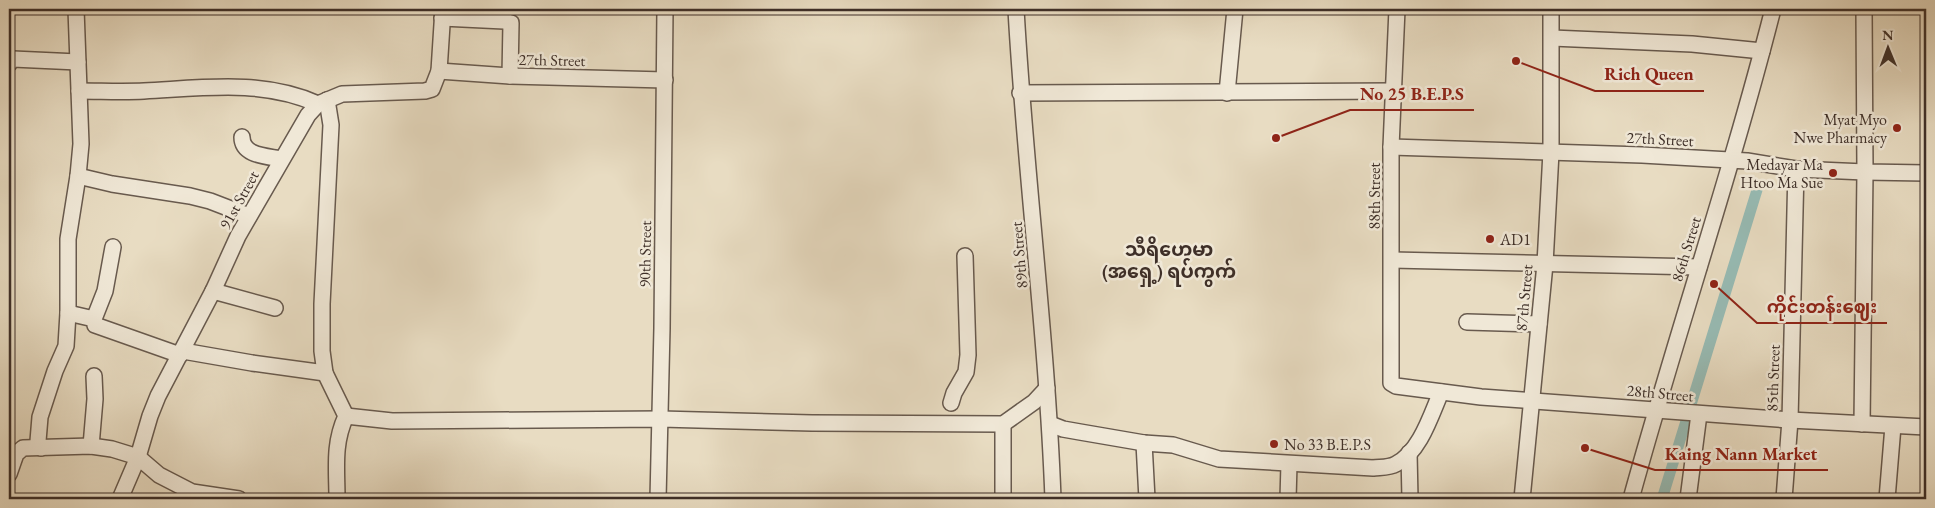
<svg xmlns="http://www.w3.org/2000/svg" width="1935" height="508" font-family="'EB Garamond','Noto Sans Myanmar',serif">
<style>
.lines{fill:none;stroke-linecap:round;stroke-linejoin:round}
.canal{stroke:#97bbb4;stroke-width:11}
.minor-casing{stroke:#685a4e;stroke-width:18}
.minor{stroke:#f0e8d7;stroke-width:15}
.poi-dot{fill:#8f2418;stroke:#f0e8d7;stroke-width:2}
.labels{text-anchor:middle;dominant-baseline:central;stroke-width:5;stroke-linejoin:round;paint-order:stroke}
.street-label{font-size:16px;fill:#3e2f28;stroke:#f0e8d7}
.poi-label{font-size:16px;fill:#3e2f28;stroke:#f0e8d7;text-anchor:end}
.quarter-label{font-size:19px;font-weight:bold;fill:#3e2f28;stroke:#f0e8d7}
.leader{fill:none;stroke:#8f2418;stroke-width:2}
.callout-dot{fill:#8f2418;stroke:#f0e8d7;stroke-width:2}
.callout-label{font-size:18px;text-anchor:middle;font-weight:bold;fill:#8f2418;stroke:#f0e8d7;stroke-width:5;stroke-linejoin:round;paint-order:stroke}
</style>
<rect width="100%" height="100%" fill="#e8dcc2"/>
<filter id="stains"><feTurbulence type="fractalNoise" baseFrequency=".004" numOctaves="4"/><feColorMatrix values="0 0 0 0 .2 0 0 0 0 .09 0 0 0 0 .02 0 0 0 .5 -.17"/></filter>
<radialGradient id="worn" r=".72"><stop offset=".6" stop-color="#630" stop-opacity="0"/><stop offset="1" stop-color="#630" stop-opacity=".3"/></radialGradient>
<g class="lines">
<polyline class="canal" points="1662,499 1757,190"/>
<defs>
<g id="minor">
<path d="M1016,9C1025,173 1047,335 1053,499"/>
<polyline points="1397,9 1391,147 1391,383 1396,386 1481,397 1790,420 1926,427"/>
<polyline points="442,18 504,21 511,23 510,76"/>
<polyline points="1552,38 1692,44 1762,51"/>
<polyline points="9,64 10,60 13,59 78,62"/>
<polyline points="439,71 510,76 665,80"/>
<path d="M79,91C101,91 123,92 144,91C203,88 262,79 318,104"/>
<polyline points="1020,93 1393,91"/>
<polyline points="1227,93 1235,9"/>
<path d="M327,100L331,125L322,304V351L325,373L346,416C333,444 337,469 337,499"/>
<path d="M242,137C242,156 267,156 281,159"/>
<polyline points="1391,147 1642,155 1747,161 1796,169 1865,172 1926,173"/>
<polyline points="78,176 112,184 190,196 210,201 249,216"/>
<polyline points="1392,260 1699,267"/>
<polyline points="213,291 275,308"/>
<polyline points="68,313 94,319 95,325 180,355"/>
<polyline points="94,319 105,291 113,247"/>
<polyline points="1467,322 1539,324"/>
<polyline points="183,351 252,363 325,373"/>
<polyline points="951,403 954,393 966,372 968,355 965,256"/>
<polyline points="346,416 392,421 661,419 812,423 1003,424 1034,402 1047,388"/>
<path d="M1050,424L1063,429L1080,432L1144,443L1173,445L1219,459L1373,468C1380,467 1389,468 1396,464C1420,452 1431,415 1441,392"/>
<polyline points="1862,424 1865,172 1864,9"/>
<polyline points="1144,443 1147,499"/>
<polyline points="91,446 95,399 94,376"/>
<polyline points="41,448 38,441 40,417 55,371 66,346 68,313 68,239 78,176 81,144 76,9"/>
<polyline points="1409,453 1410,499"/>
<polyline points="9,474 16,454 23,448 91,446 112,449 138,457 159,475 192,492 239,499"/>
<polyline points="120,499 138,457 150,416 158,396 213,291 238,236 308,115 318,104 342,94 425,91 432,89 439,71 443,9"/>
<polyline points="658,499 662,328 665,9"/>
<polyline points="1003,499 1003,424"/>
<polyline points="1288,499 1289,464"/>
<polyline points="1522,499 1545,264 1551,152 1551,9"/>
<path d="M1631,499C1676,335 1731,174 1773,9"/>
<polyline points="1688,499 1699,414"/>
<polyline points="1784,499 1790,420 1796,169"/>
<polyline points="1887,499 1893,426"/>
</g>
</defs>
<use href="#minor" class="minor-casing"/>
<use href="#minor" class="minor"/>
</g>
<g class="poi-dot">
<circle cx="1897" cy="128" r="5"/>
<circle cx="1833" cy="173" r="5"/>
<circle cx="1490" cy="239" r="5"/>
<circle cx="1274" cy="444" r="5"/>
</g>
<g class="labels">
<g class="street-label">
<text transform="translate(552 60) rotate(1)">27th Street</text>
<text transform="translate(1660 139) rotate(3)">27th Street</text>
<text transform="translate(1374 196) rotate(-90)">88th Street</text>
<text transform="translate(239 200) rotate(-61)">91st Street</text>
<text transform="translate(1686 249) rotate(-73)">86th Street</text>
<text transform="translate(645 254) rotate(-89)">90th Street</text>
<text transform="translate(1019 255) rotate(-95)">89th Street</text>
<text transform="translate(1524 298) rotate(-85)">87th Street</text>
<text transform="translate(1773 378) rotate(-88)">85th Street</text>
<text transform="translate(1660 393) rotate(5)">28th Street</text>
</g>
<g class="poi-label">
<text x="1887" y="119">Myat Myo<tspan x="1887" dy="18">Nwe Pharmacy</tspan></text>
<text x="1823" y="164">Medayar Ma<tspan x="1823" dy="18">Htoo Ma Sue</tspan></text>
<text x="1500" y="239" text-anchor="start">AD1</text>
<text x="1284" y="444" text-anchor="start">No 33 B.E.P.S</text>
</g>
<g class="quarter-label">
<text x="1169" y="249">သီရိဟေမာ<tspan x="1169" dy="22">(အရှေ့) ရပ်ကွက်</tspan></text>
</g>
</g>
<path class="leader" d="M1516 61L1595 91H1704M1276 138L1350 110H1474M1714 284L1757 323H1887M1585 448L1655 470H1828"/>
<g class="callout-dot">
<circle cx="1516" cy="61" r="5"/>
<circle cx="1276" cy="138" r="5"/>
<circle cx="1714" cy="284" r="5"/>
<circle cx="1585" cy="448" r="5"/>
</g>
<g class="callout-label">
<text x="1649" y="80">Rich Queen</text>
<text x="1412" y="100">No 25 B.E.P.S</text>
<text x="1822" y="313">ကိုင်းတန်းဈေး</text>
<text x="1741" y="460">Kaing Nann Market</text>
</g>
<rect width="1935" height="508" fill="none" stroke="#e8dcc2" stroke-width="30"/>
<rect x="10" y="10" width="1915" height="488" fill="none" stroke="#3e2f28" stroke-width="2.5"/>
<rect x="15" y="15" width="1905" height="478" fill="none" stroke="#3e2f28"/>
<g transform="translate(1888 48) rotate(359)" stroke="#f0e8d7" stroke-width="4" paint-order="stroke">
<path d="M0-4L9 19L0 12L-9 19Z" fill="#3e2f28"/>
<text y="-8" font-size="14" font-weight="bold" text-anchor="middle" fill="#3e2f28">N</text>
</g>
<rect width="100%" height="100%" filter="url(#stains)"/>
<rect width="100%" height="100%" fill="url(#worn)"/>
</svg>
